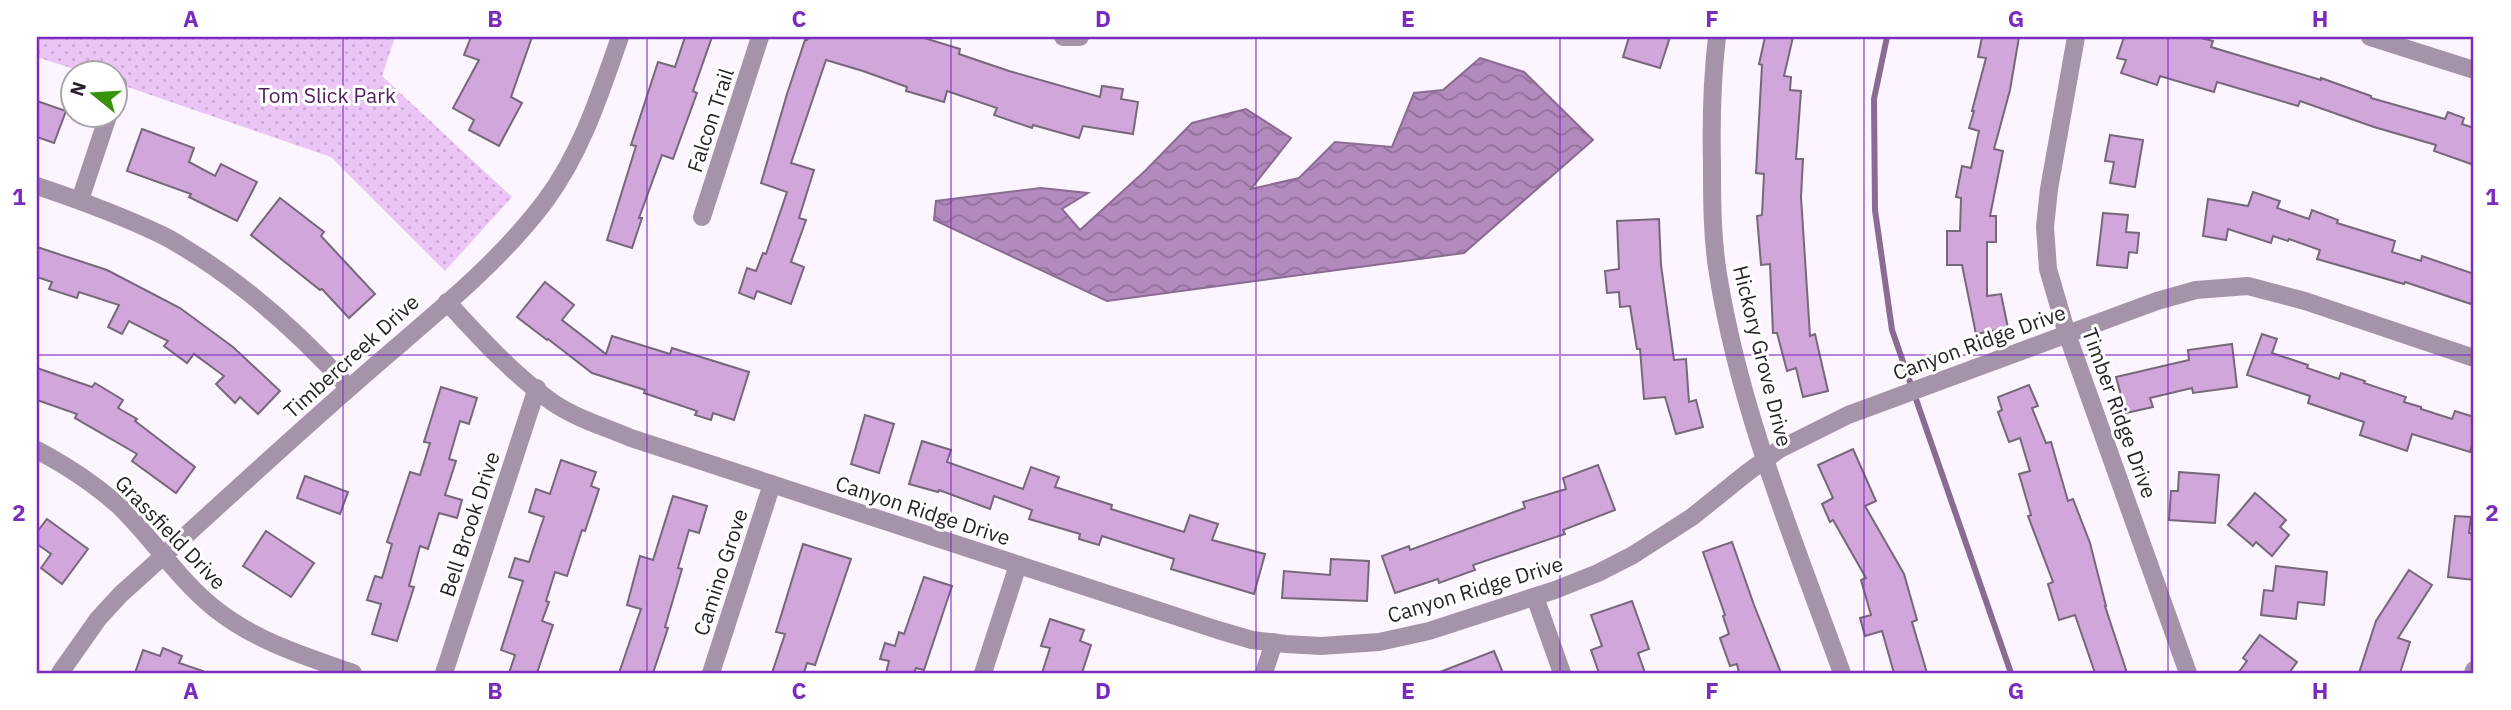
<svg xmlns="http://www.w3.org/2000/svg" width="2511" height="710" font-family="'IBM Plex Sans',sans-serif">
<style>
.park{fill:url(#park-dots)}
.water{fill:url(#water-waves);stroke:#8a6b92;stroke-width:2}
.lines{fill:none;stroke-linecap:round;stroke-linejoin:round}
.stream{stroke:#8a6b92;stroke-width:6}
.building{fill:#d0a6db;stroke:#77677b;stroke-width:2}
.minor{stroke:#a593aa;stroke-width:18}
.grid{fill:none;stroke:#7b2cbf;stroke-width:2;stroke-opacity:0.55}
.labels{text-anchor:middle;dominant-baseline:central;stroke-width:6;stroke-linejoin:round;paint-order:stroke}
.park-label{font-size:21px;fill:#501e5d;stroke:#fff}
.street-label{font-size:21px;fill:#29222b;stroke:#fff}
.neatline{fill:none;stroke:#7b2cbf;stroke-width:2.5}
.grid-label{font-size:23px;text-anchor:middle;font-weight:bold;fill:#7b2cbf}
</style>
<defs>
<pattern id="park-dots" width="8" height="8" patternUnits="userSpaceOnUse" patternTransform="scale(1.75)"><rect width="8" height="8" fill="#ebc5f5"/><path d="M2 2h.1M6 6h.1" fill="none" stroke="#caa9d2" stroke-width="1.8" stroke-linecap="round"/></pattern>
<pattern id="water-waves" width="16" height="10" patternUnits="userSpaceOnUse" patternTransform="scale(1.75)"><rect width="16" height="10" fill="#b38abe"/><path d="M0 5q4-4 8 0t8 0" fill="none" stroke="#92709b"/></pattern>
</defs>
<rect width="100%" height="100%" fill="#fcf4fe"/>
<polygon class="park" points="37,37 395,37 382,76 512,197 445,271 331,157 116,83 116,74 86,73 37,57"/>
<polygon class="water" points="1480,58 1524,72 1593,140 1464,253 1107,301 934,220 936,201 1041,188 1088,193 1062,209 1080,230 1145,171 1192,123 1246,109 1291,138 1251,189 1299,178 1335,142 1392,147 1414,93 1443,90"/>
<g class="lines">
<polyline class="stream" points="1887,37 1874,99 1875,210 1892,330 2011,673"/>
</g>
<g class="building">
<polygon points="471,37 532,37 511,97 522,103 499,146 469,130 474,120 453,108 479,60 464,55"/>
<polygon points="685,37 712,37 693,91 697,93 673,159 662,155 639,218 642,218 632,248 607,240 636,146 631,145 658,62 675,67"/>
<polygon points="809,37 921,37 960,49 959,54 1009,71 1100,97 1102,86 1123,89 1121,99 1138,102 1133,134 1083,126 1079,138 1033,125 1032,128 994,115 997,108 947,91 944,102 906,91 907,87 863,71 826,60 791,163 814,170 799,218 806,220 791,262 804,267 791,304 757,291 754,299 739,293 747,268 756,271 763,253 766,254 787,192 761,183 787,94 805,40 807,40"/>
<polygon points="1629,37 1670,37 1660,68 1623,57"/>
<polygon points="1765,37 1793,37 1784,76 1791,77 1790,90 1801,91 1796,159 1803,159 1801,197 1810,336 1815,334 1828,391 1803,397 1796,368 1787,371 1777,333 1773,333 1770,264 1761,265 1757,216 1762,215 1764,174 1756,173 1762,65 1759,64"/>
<polygon points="1982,37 2019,37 2010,90 1994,149 2003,151 1990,216 1996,216 1996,242 1987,242 1987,296 2001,294 2008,328 1976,334 1962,265 1947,265 1947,231 1960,231 1961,198 1956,197 1962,166 1971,168 1979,131 1969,128 1974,111 1972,111 1986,58 1978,57"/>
<polygon points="2124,37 2197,37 2213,41 2211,47 2321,80 2321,78 2371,96 2371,98 2445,119 2448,112 2464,118 2462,124 2474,128 2474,165 2434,151 2436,145 2374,127 2300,101 2298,106 2217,82 2214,92 2160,76 2157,85 2121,73 2126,60 2117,58"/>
<polygon points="37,101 66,111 54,143 37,137"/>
<polygon points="142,129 194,148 189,162 215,176 221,164 257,182 237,221 189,197 191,194 127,171"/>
<polygon points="2110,135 2143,140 2135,187 2110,183 2114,162 2105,161"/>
<polygon points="2253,192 2280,201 2277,208 2309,219 2312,210 2338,220 2337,223 2395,241 2392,252 2421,261 2422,256 2474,274 2474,305 2405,282 2404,284 2317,259 2320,250 2289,239 2288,241 2273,236 2271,243 2228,229 2226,240 2203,236 2208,199 2248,206"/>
<polygon points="280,198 324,232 321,236 375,294 349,318 322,289 320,290 251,235"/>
<polygon points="2103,213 2128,215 2126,232 2139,233 2137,253 2129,252 2127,268 2097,265"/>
<polygon points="1659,219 1661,265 1674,360 1686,359 1689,402 1696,400 1703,427 1676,434 1665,397 1644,399 1640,349 1637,349 1630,306 1620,307 1619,292 1607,293 1605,271 1619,269 1617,221"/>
<polygon points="37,247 107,270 180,308 233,347 280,391 258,414 240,397 235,403 216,384 224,376 194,354 187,363 164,346 168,341 129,321 122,334 108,327 119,305 79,292 77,298 49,289 52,282 37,277"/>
<polygon points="545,282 574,305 562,320 606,354 612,336 670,354 672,348 749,372 734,420 713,413 711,420 695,415 697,411 644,393 645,390 592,373 548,339 547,340 517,317"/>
<polygon points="2262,334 2277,339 2272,353 2308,365 2307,368 2339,379 2341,373 2365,381 2364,383 2406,397 2404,402 2421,407 2421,409 2452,419 2455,411 2474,417 2474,438 2470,452 2412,434 2407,451 2360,435 2364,422 2308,403 2310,396 2247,375"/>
<polygon points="2232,344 2237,387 2193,393 2192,388 2150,398 2153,407 2126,413 2116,377 2189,360 2188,350"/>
<polygon points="37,368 92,387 95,383 123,400 118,408 137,419 135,421 195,467 176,493 132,461 137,454 75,418 77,414 37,400"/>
<polygon points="2029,385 2038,406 2032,408 2046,443 2051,442 2068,501 2073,499 2090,543 2106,606 2105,606 2127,673 2095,673 2075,615 2059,620 2048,584 2053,582 2028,516 2031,515 2019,474 2030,471 2020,438 2009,442 1998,412 2002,410 1998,397"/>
<polygon points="441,387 477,398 469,424 460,421 449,459 456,461 445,495 462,500 457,518 439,513 428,549 420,546 409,586 414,587 397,641 372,634 381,604 367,600 375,576 382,578 392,544 387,542 410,472 420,475 430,443 424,442"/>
<polygon points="865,415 894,424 879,473 851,464"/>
<polygon points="922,441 951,450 947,462 1023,489 1031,467 1059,477 1055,487 1112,505 1111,509 1184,532 1190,515 1218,524 1212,540 1265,554 1254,594 1171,569 1174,559 1102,536 1099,545 1079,539 1080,534 1029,519 1032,510 994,496 990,509 939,490 938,492 909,484"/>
<polygon points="1853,449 1876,501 1865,506 1904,574 1917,620 1912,622 1927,673 1894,673 1882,631 1865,636 1860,618 1871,615 1861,580 1866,578 1833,520 1830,522 1822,504 1833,498 1818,465"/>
<polygon points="561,460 596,472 591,486 599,489 585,531 582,530 567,576 555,572 546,601 549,602 542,621 553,625 537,673 509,673 515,655 501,650 523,581 509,577 515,558 529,562 544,517 529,512 536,489 550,494"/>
<polygon points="1598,465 1615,510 1563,530 1565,534 1473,565 1475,570 1439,583 1438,579 1395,593 1382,556 1409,546 1410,550 1525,508 1523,502 1566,489 1563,478"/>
<polygon points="2179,472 2219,475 2215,523 2169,520 2171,491 2178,491"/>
<polygon points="305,476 348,492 340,514 297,498"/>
<polygon points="2255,493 2286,520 2280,527 2289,535 2272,556 2256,542 2253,546 2228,525"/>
<polygon points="673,496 707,506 699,533 689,530 678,568 682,569 665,627 668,628 653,673 619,673 641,609 627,605 640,556 653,560"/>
<polygon points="2455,516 2471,517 2469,533 2474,534 2474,580 2448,577"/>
<polygon points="47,519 88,549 62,584 41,568 51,554 37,544 37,532"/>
<polygon points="266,531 314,563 291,597 243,566"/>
<polygon points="1732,542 1754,605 1781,673 1739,673 1737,664 1730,666 1720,638 1729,634 1723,616 1725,615 1703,552"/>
<polygon points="803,544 851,559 815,665 807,663 804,673 772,673 785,634 776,632"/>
<polygon points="1331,559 1369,561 1367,601 1282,598 1284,571 1330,575"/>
<polygon points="2276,566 2327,572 2324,605 2298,602 2296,619 2261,615 2264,590 2273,591"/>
<polygon points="2409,570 2432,585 2398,638 2410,642 2400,673 2359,673 2376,621"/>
<polygon points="924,577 952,586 924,670 916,668 914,673 886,673 889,661 880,659 885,643 895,646 899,632 904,634"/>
<polygon points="1632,601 1649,649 1638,653 1645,673 1599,673 1591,650 1602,646 1591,615"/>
<polygon points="1050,619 1084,630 1080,641 1091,645 1082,673 1042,673 1050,648 1041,646"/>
<polygon points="2260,635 2297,662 2289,673 2238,673 2247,661 2243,658"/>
<polygon points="163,648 182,656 179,663 203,671 202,673 135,673 143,650 160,656"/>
<polygon points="1494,651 1503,673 1440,673 1440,672"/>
</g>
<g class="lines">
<g class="minor">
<polyline points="1063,37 1080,37"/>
<path d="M1717,37C1712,79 1711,121 1712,164C1712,200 1712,238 1718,274C1740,412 1795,543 1842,673"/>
<polyline points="2076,37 2049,189 2045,227 2048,269 2067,334 2188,673"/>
<polyline points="2370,37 2474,70"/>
<polyline points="116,92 118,84"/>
<path d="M37,186C79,200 122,216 162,235C175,241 187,250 199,257C256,294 304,338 349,388"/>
<polyline points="80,200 108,116"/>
<polyline points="702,217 760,37"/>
<path d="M447,302C480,338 512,373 552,402C575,418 605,427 631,438L1218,630L1252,640L1286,644L1321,646L1379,642L1429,631L1555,590L1598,573L1633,555L1692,517L1748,472L1780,449L1848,415L2157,301L2196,290L2248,286L2305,301L2474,358"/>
<path d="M37,450C67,466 95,484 120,507C153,539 178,579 214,608C255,641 304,656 353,673"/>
<polyline points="1535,597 1562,673"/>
<path d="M60,673L98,619L121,594C199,524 275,453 354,384C419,326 493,271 546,200C582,151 600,94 620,37"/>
<polyline points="444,673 537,388"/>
<polyline points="711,673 772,484"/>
<polyline points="983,673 1018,565"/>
<polyline points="1264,673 1274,642"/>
<polyline points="2473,673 2474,670"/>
</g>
</g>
<path class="grid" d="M343,37V673M647,37V673M951,37V673M1256,37V673M1560,37V673M1864,37V673M2168,37V673M37,355H2474"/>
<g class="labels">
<g class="park-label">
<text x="327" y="95">Tom Slick Park</text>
</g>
<g class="street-label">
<text transform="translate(710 120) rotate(-72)">Falcon Trail</text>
<text transform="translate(1979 342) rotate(-20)">Canyon Ridge Drive</text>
<text transform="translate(351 356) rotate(-42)">Timbercreek Drive</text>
<text transform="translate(1763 356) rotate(76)">Hickory Grove Drive</text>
<text transform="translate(2120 413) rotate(70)">Timber Ridge Drive</text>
<text transform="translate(923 510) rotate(18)">Canyon Ridge Drive</text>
<text transform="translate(469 524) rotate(-72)">Bell Brook Drive</text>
<text transform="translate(171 532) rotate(46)">Grassfield Drive</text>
<text transform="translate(720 572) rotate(-72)">Camino Grove</text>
<text transform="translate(1475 589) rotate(-17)">Canyon Ridge Drive</text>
</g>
</g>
<rect width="2511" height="710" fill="none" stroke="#ffffff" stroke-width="77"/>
<g transform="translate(94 94) rotate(288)"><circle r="33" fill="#ffffff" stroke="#a9a7aa" stroke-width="2"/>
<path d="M0-5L12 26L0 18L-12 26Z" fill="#37930b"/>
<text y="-10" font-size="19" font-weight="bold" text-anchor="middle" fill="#29222b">N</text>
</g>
<rect x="38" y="38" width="2434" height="634" class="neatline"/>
<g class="grid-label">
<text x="191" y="27">A</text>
<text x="495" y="27">B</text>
<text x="799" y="27">C</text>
<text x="1103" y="27">D</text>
<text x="1408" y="27">E</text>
<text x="1712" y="27">F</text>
<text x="2016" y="27">G</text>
<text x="2320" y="27">H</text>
<text x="19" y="205">1</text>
<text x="2492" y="205">1</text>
<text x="19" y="521">2</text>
<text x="2492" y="521">2</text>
<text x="191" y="699">A</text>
<text x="495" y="699">B</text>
<text x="799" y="699">C</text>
<text x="1103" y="699">D</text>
<text x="1408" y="699">E</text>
<text x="1712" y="699">F</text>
<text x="2016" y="699">G</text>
<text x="2320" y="699">H</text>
</g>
</svg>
